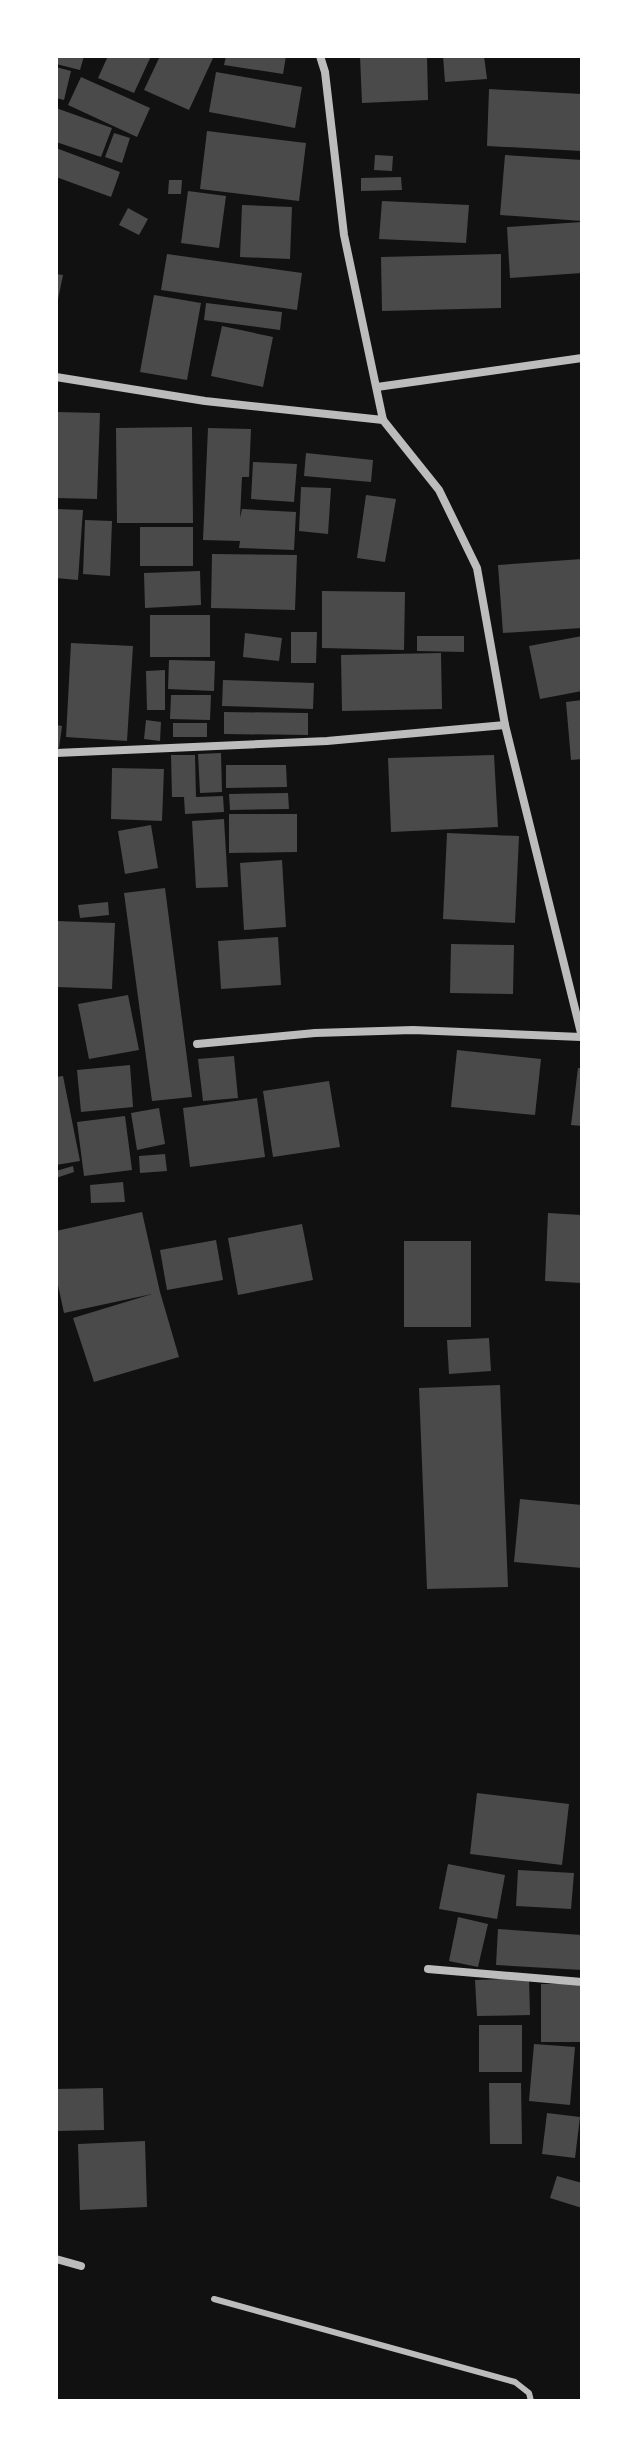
<svg xmlns="http://www.w3.org/2000/svg" width="638" height="2457" font-family="'Roboto Condensed',sans-serif">
<style>
.building{fill:#4a4a4a}
.lines{fill:none;stroke-linecap:round;stroke-linejoin:round}
.service{stroke:#bcbcbc;stroke-width:6}
.minor{stroke:#bcbcbc;stroke-width:8}
</style>
<rect width="100%" height="100%" fill="#111"/>
<g class="building">
<polygon points="56,56 84,56 80,70 56,64"/>
<polygon points="108,56 151,56 134,93 98,78"/>
<polygon points="160,56 214,56 189,110 144,90"/>
<polygon points="226,56 286,56 283,74 224,65"/>
<polygon points="360,56 427,56 428,100 362,103"/>
<polygon points="443,56 484,56 487,79 445,82"/>
<polygon points="56,67 71,71 64,100 56,98"/>
<polygon points="216,72 302,87 295,128 209,112"/>
<polygon points="81,77 150,108 137,137 68,105"/>
<polygon points="489,89 582,94 582,151 487,146"/>
<polygon points="56,108 112,128 101,157 56,142"/>
<polygon points="207,131 306,143 299,201 200,189"/>
<polygon points="114,133 130,138 122,163 105,157"/>
<polygon points="56,148 120,172 111,197 56,177"/>
<polygon points="375,155 393,156 392,171 374,170"/>
<polygon points="505,155 582,160 582,221 500,215"/>
<polygon points="401,177 402,190 361,191 361,178"/>
<polygon points="169,180 182,180 181,194 168,194"/>
<polygon points="188,191 226,196 219,248 181,243"/>
<polygon points="382,201 469,205 466,243 379,239"/>
<polygon points="242,205 292,207 290,259 240,257"/>
<polygon points="128,208 148,219 139,235 119,225"/>
<polygon points="582,222 582,273 510,278 507,227"/>
<polygon points="167,254 302,273 297,310 161,290"/>
<polygon points="501,254 501,308 382,311 381,257"/>
<polygon points="56,274 63,275 57,304 56,304"/>
<polygon points="154,295 201,303 187,380 140,372"/>
<polygon points="206,303 282,312 280,330 204,320"/>
<polygon points="222,326 273,337 263,387 211,376"/>
<polygon points="56,412 100,413 97,499 56,498"/>
<polygon points="192,427 193,523 117,523 116,428"/>
<polygon points="208,428 251,429 249,477 242,477 240,518 242,509 296,512 294,550 239,548 240,541 203,540"/>
<polygon points="306,453 373,460 371,482 304,476"/>
<polygon points="253,462 297,464 294,502 251,499"/>
<polygon points="301,487 331,488 328,534 299,531"/>
<polygon points="366,495 396,499 385,562 357,558"/>
<polygon points="56,509 83,510 78,580 56,578"/>
<polygon points="85,520 112,521 110,576 83,574"/>
<rect x="140" y="527" width="53" height="39"/>
<polygon points="212,554 297,555 295,610 211,608"/>
<polygon points="582,559 582,628 503,633 498,565"/>
<polygon points="200,571 201,605 145,608 144,573"/>
<polygon points="322,591 405,592 404,650 322,648"/>
<rect x="150" y="615" width="60" height="42"/>
<polygon points="291,632 317,632 316,663 291,663"/>
<polygon points="245,633 282,638 279,661 243,657"/>
<polygon points="417,636 464,636 464,652 417,651"/>
<polygon points="582,636 582,691 540,699 529,646"/>
<polygon points="71,643 133,646 127,741 66,737"/>
<polygon points="441,653 442,709 342,711 341,655"/>
<polygon points="169,660 215,661 214,691 168,689"/>
<polygon points="165,670 165,710 147,710 146,671"/>
<polygon points="223,680 314,683 313,709 222,706"/>
<polygon points="171,695 211,695 210,720 170,719"/>
<polygon points="582,700 582,759 571,760 566,702"/>
<polygon points="224,712 308,713 308,735 224,734"/>
<polygon points="146,720 161,722 160,741 144,739"/>
<rect x="173" y="723" width="34" height="14"/>
<polygon points="56,725 62,726 59,748 56,747"/>
<polygon points="221,753 222,792 200,793 198,754"/>
<polygon points="171,755 195,755 196,797 223,796 224,812 185,814 184,797 172,797"/>
<polygon points="494,755 498,827 391,832 388,758"/>
<polygon points="226,765 286,765 287,787 226,788"/>
<polygon points="112,768 164,769 162,821 111,819"/>
<polygon points="288,793 289,809 230,810 229,794"/>
<polygon points="229,814 297,814 297,852 229,853"/>
<polygon points="224,819 228,887 196,888 192,821"/>
<polygon points="151,825 158,868 125,874 118,831"/>
<polygon points="447,833 519,836 515,923 443,919"/>
<polygon points="282,860 286,927 244,930 240,863"/>
<polygon points="165,888 192,1097 152,1101 124,893"/>
<polygon points="108,902 109,915 80,918 78,905"/>
<polygon points="56,921 115,923 112,989 56,987"/>
<polygon points="278,937 281,985 221,989 218,941"/>
<polygon points="451,944 514,945 513,994 450,993"/>
<polygon points="128,995 139,1050 89,1059 78,1004"/>
<polygon points="457,1050 541,1059 535,1115 451,1107"/>
<polygon points="234,1056 238,1098 203,1101 198,1059"/>
<polygon points="130,1065 133,1107 81,1112 77,1070"/>
<polygon points="578,1068 582,1068 582,1126 571,1125"/>
<polygon points="63,1076 80,1161 56,1165 56,1077"/>
<polygon points="329,1081 340,1147 273,1157 263,1091"/>
<polygon points="257,1098 265,1157 190,1167 183,1108"/>
<polygon points="159,1108 165,1144 137,1150 131,1113"/>
<polygon points="125,1116 132,1170 84,1176 77,1122"/>
<polygon points="165,1154 167,1171 140,1173 139,1156"/>
<polygon points="73,1166 74,1172 56,1178 56,1171"/>
<polygon points="123,1182 125,1202 91,1203 90,1185"/>
<polygon points="142,1212 160,1292 179,1357 94,1382 73,1318 152,1294 64,1313 56,1276 56,1231"/>
<polygon points="548,1213 582,1215 582,1283 545,1281"/>
<polygon points="302,1224 313,1280 238,1295 228,1238"/>
<polygon points="216,1240 223,1280 167,1290 160,1250"/>
<rect x="404" y="1241" width="67" height="86"/>
<polygon points="489,1338 491,1371 449,1374 447,1340"/>
<polygon points="500,1385 508,1587 427,1589 419,1388"/>
<polygon points="520,1499 582,1505 582,1568 514,1562"/>
<polygon points="477,1793 569,1804 562,1865 470,1854"/>
<polygon points="448,1864 505,1875 497,1919 439,1909"/>
<polygon points="518,1870 574,1873 571,1909 516,1906"/>
<polygon points="458,1917 488,1924 478,1967 449,1961"/>
<polygon points="498,1929 582,1935 582,1970 496,1965"/>
<polygon points="529,1978 530,2015 477,2016 475,1980"/>
<rect x="541" y="1984" width="41" height="58"/>
<rect x="479" y="2025" width="43" height="47"/>
<polygon points="534,2044 575,2047 570,2105 529,2101"/>
<polygon points="489,2083 521,2083 522,2144 490,2144"/>
<polygon points="103,2088 104,2130 56,2131 56,2089"/>
<polygon points="547,2113 580,2117 575,2158 542,2154"/>
<polygon points="145,2141 147,2207 80,2210 78,2144"/>
<polygon points="557,2176 582,2183 582,2208 550,2198"/>
</g>
<g class="lines">
<polyline class="service" points="214,2299 515,2382 529,2393 531,2401"/>
<g class="minor">
<polyline points="320,56 325,72 344,235 383,420 439,490 477,568 505,725 582,1037"/>
<polyline points="56,377 205,401 383,420"/>
<polyline points="377,387 582,358"/>
<polyline points="56,753 327,741 505,725"/>
<polyline points="197,1044 315,1033 413,1030 581,1037"/>
<polyline points="428,1969 582,1982"/>
<polyline points="56,2259 81,2266"/>
</g>
</g>
<rect width="638" height="2457" fill="none" stroke="#ffffff" stroke-width="116"/>
</svg>
